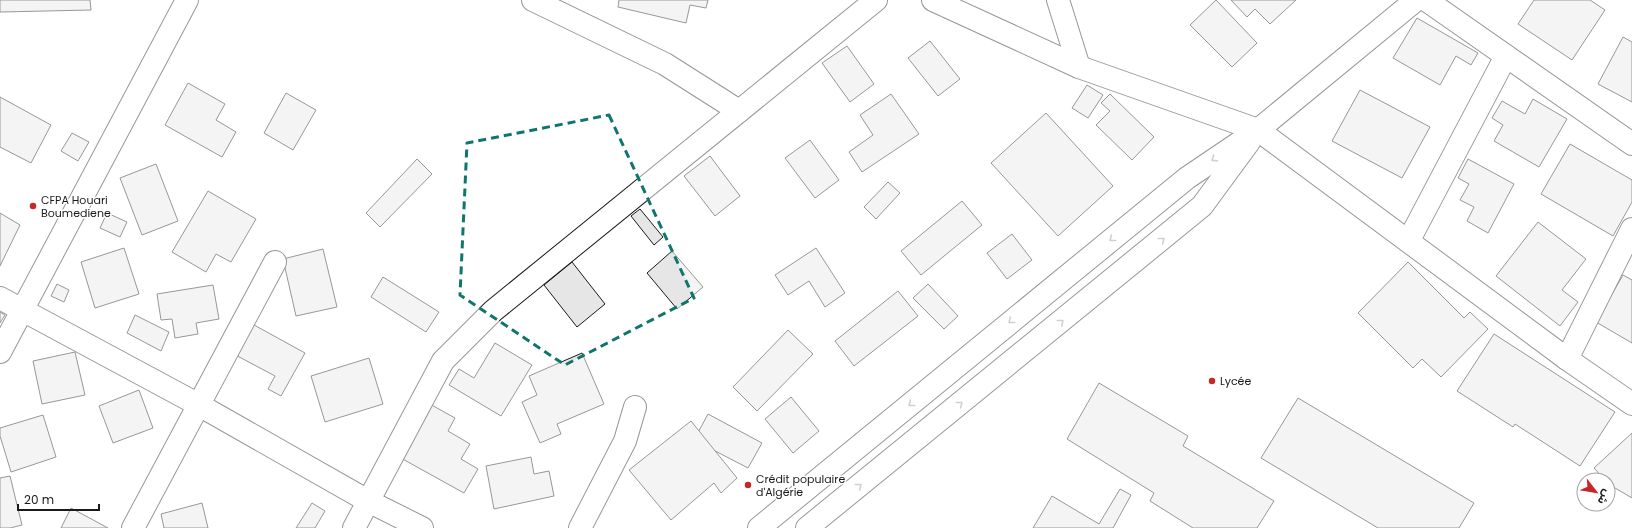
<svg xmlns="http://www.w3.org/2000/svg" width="1632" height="528" font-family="Poppins,'Noto Sans Arabic',sans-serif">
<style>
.building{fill:#e6e6e6;stroke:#1a1a1a}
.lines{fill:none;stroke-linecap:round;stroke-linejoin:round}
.street-casing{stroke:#1a1a1a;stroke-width:24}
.street{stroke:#fff;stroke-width:22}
.oneway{stroke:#989898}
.marked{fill:none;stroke:#0f766e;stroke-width:3;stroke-dasharray:8 5;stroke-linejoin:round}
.poi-dot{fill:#c62828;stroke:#fff;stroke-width:1.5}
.labels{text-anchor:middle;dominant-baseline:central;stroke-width:3;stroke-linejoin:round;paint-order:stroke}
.poi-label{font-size:11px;fill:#1a1a1a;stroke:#fff;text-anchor:start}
</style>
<rect width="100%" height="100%" fill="#fff"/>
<g class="building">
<polygon points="0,0 90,0 91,10 0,12"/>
<polygon points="619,0 708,0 706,8 690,5 686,23 618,7"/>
<polygon points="1216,0 1257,43 1232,67 1190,25"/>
<polygon points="1231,0 1296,0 1270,24 1255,9 1247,17"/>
<polygon points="1534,0 1590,0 1605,10 1572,60 1518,24"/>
<polygon points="1417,18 1478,53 1471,65 1456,56 1440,85 1393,58"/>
<polygon points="1623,37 1632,42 1632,102 1598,84"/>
<polygon points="930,41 960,79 938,96 908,58"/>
<polygon points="847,46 874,84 850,102 822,63"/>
<polygon points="188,83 225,104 216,120 236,132 222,157 165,125"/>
<polygon points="1087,85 1103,95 1088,118 1072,108"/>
<polygon points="1360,90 1430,127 1402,178 1332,141"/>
<polygon points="286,93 316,110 293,150 264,133"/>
<polygon points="891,94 919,134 862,172 849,152 873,135 860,115"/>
<polygon points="1110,94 1154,137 1132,160 1096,125 1110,111 1101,103"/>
<polygon points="0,97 51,125 31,163 0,147"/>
<polygon points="1533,99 1567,119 1539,167 1494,141 1503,125 1492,118 1502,101 1525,114"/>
<polygon points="1046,113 1113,186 1058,236 991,163"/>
<polygon points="72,133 89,142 78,161 61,151"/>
<polygon points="810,140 839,180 815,198 785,158"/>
<polygon points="1570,144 1632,180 1632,202 1613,236 1541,194"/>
<polygon points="710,156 740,196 715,216 684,176"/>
<polygon points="417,159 432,174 380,227 366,213"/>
<polygon points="1468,159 1514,184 1488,233 1467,221 1474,207 1460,200 1469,184 1458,178"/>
<polygon points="156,164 178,221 142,235 120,178"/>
<polygon points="888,182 900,193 876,219 864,207"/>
<polygon points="208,191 256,219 231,262 216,254 206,272 172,252"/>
<polygon points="962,201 982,225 921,275 901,251"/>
<polygon points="640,209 663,237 654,245 631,216"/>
<polygon points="0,213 20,225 0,266"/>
<polygon points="107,213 127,222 120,237 100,228"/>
<polygon points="1538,222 1586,259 1562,290 1578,302 1560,326 1496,276"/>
<polygon points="1012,234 1032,260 1007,279 987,253"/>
<polygon points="124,248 139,294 95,308 81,262"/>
<polygon points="816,248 845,293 825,307 809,281 788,295 775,275"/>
<polygon points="323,249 337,307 296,316 283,259"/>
<polygon points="672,251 703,287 677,309 647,273"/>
<polygon points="572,262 605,304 577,327 544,285"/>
<polygon points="1408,262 1464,318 1470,312 1488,329 1441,377 1422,359 1413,368 1358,313"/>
<polygon points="1623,275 1632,280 1632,343 1596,322"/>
<polygon points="383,277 439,312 426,332 371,297"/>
<polygon points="57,284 69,290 64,302 51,296"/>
<polygon points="928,284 958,316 944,329 913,298"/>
<polygon points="213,285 219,319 196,323 198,334 175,338 172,319 161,320 157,294"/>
<polygon points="898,291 918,316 854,366 835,341"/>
<polygon points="0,312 5,315 0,323"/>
<polygon points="135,315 169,332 161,351 127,333"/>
<polygon points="245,320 305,353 281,396 268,389 275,376 228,351"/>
<polygon points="788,330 813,354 757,411 733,387"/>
<polygon points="1494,334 1615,412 1580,466 1515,424 1513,427 1457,391"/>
<polygon points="495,343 532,365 501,416 449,385 459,369 474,378"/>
<polygon points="75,352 85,395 42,404 33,361"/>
<polygon points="582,353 604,404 557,424 561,434 540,443 522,402 537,395 529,376"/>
<polygon points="369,358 383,404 325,422 311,376"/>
<polygon points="1099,383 1188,436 1183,446 1274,501 1257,528 1193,528 1150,501 1154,493 1067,439"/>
<polygon points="139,390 153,428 113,443 99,406"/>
<polygon points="791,397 819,431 793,453 765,419"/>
<polygon points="1298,398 1474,503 1459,528 1378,528 1261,458"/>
<polygon points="428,403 455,418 448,431 470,444 461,459 478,469 464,493 399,457"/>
<polygon points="708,414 762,443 748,468 694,440"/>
<polygon points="43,415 56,457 11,472 0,436 0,428"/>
<polygon points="691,421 737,478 721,493 714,483 671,520 629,470"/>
<polygon points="1632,433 1632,498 1610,485 1608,480 1605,480 1594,468"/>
<polygon points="531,457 534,474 549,471 554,496 494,509 486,466"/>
<polygon points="10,476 22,525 10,528 0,528 0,478"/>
<polygon points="1120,489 1131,495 1113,528 1033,528 1052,496 1099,524"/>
<polygon points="202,503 208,528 164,528 161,514"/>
<polygon points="312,503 325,511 315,528 296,528"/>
<polygon points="71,508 108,528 61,528"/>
</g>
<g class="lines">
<defs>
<g id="street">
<polyline points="533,0 665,64 739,111"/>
<polyline points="933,0 1079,67 1258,130 1567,359 1632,404"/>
<polyline points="1058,0 1079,67"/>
<polyline points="1426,0 1632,144"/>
<polyline points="1409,240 1506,56"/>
<polyline points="0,298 199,405 368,501 422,528"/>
<polyline points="0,352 187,0"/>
<polyline points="1567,359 1632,229"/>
<polyline points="133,528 275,262"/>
<polyline points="354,528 443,361 493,311 876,0"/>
<polyline points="580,528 625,441 635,407"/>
<polyline points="759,528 1187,178 1258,130 1416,0"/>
<polyline points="807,528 1202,206 1249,142"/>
</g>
</defs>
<use href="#street" class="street-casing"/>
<use href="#street" class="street"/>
</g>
<defs><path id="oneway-chevron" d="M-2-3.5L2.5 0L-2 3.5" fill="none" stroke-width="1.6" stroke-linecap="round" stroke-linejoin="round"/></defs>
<g class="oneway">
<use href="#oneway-chevron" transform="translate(1214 159) rotate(146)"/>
<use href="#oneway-chevron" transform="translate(1112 239) rotate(141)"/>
<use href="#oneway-chevron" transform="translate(1162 240) rotate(-39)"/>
<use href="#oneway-chevron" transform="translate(1011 321) rotate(141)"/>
<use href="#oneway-chevron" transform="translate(1061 322) rotate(-39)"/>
<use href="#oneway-chevron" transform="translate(911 404) rotate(141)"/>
<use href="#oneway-chevron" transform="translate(960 404) rotate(-39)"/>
<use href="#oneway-chevron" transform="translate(859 486) rotate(-39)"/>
</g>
<path d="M0 0H1632V528H0ZM609,115L694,298L565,365L460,295L467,143Z" fill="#fff" fill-opacity=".55" fill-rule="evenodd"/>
<path class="marked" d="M609,115L694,298L565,365L460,295L467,143Z"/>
<g class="poi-dot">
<circle cx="33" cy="206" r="4"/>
<circle cx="1212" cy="381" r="4"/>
<circle cx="748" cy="485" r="4"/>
</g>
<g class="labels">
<g class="poi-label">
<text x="41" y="200">CFPA Houari<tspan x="41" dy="13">Boumediene</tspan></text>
<text x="1220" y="381">Lycée</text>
<text x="756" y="479">Crédit populaire<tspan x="756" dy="13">d'Algérie</tspan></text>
</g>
</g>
<g transform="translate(1596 492) rotate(121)"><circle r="19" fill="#ffffff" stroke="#a3a3a3"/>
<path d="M0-3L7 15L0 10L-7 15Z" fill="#c62828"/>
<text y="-6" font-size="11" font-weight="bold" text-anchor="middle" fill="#1a1a1a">ش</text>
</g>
<path d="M18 504v6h81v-6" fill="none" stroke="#1a1a1a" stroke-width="2"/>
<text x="24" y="504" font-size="12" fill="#1a1a1a" stroke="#ffffff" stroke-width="3" paint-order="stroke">20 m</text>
</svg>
